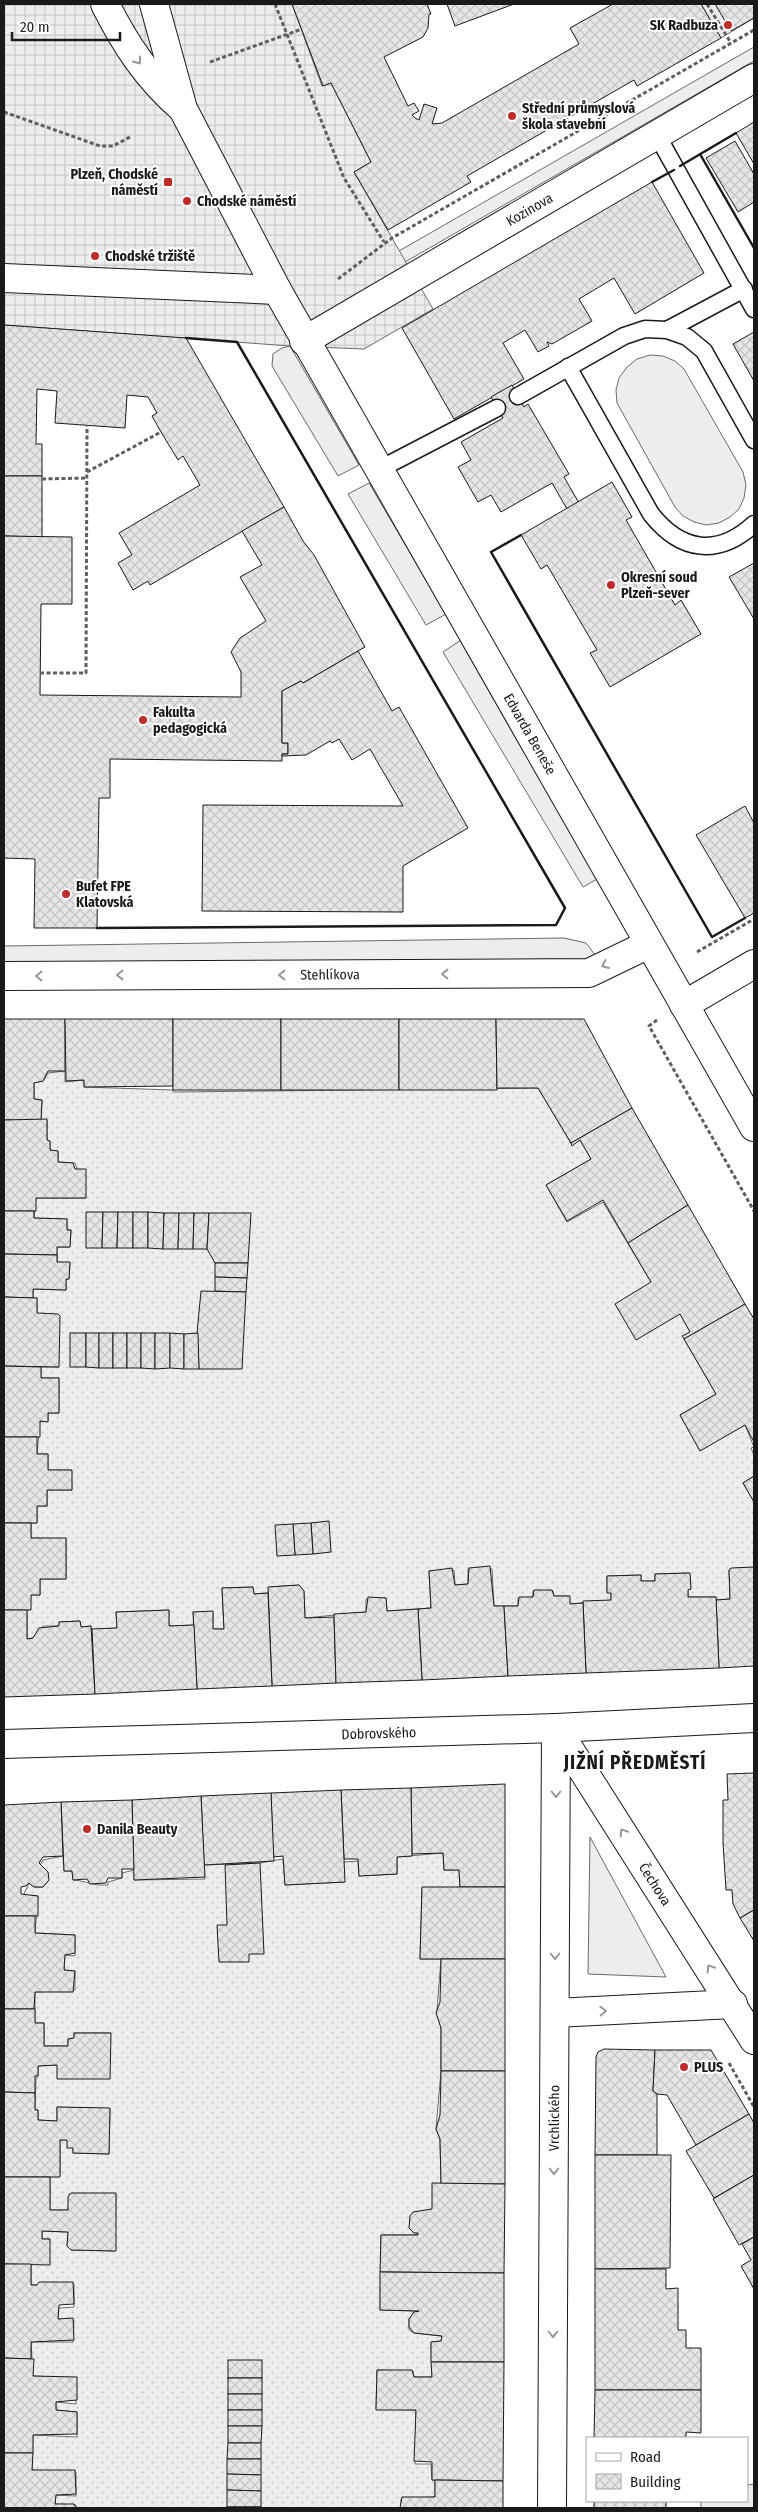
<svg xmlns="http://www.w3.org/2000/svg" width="758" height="2512" font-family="'Fira Sans Condensed',sans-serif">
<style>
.built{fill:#ededed;stroke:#6a6a6a}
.garden{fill:url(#garden-dots);stroke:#6a6a6a}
.plaza{fill:url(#plaza-grid);stroke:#6a6a6a}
.building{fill:url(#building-cross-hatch);stroke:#1a1a1a}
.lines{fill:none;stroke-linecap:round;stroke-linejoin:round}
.service-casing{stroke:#1a1a1a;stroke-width:19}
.minor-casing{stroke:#1a1a1a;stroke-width:30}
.tertiary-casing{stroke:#1a1a1a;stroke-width:30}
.path{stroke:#5f5f5f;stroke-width:3;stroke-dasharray:4 2.5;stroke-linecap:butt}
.service{stroke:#fff;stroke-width:16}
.minor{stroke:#fff;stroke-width:28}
.tertiary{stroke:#fff;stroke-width:28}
.wall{stroke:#1a1a1a;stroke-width:2.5}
.oneway{stroke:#989898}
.poi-dot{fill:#c62828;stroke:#fff;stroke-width:2}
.labels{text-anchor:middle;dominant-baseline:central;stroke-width:4;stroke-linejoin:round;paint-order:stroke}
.poi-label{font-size:14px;font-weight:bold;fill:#1a1a1a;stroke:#fff;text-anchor:start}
.street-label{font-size:14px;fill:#1a1a1a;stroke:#fff}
.district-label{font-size:19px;font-weight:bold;letter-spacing:1px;fill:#1a1a1a;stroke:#fff}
</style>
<defs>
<pattern id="garden-dots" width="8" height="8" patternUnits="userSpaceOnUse" patternTransform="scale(1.25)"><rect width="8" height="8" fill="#ededed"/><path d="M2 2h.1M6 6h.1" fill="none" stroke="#cbcbcb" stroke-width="1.8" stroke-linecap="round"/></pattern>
<pattern id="plaza-grid" width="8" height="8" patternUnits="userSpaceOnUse" patternTransform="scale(1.25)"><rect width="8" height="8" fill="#ededed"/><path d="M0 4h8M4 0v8" fill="none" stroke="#cbcbcb"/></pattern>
<pattern id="building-cross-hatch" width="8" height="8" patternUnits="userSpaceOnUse" patternTransform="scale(1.25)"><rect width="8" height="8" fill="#e6e6e6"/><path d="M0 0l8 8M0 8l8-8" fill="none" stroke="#c5c5c5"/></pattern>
</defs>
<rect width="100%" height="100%" fill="#fff"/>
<g class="built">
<polygon points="701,4 754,4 754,18 721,38"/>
<polygon points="754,47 754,61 386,273 399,251"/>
<polygon points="290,346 359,465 338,476 272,366 273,354 282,348"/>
<polygon points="650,355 663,356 675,361 684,369 743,472 746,485 744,498 739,509 730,517 719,523 706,525 694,522 683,516 675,507 617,403 616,390 619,378 627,367 637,359"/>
<polygon points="369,483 446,614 426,625 348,494"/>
<polygon points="461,640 599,878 583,887 443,652"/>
<polygon points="564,938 586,943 595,955 586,959 4,966 4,946"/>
<polygon points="590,1837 666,1977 588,1974"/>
<polygon points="754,2484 754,2508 701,2508 701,2501 747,2501 747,2485"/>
</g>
<g class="garden">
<polygon points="65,1071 65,1082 84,1080 84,1087 173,1090 174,1092 538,1088 572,1145 580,1140 591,1159 546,1185 567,1222 603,1202 651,1282 680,1314 692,1335 684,1339 716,1394 680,1415 700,1450 745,1425 754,1447 751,1448 754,1455 754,1476 743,1483 754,1502 754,1569 729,1570 730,1599 716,1600 716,1597 688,1597 688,1590 691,1589 689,1573 655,1574 655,1581 641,1581 641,1575 607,1576 607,1592 611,1593 611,1600 570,1604 569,1596 554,1596 553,1591 533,1591 533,1597 518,1599 518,1606 494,1606 492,1569 468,1569 468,1584 455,1585 454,1570 429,1571 431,1608 387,1611 386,1598 366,1599 366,1612 305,1618 304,1591 299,1585 269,1587 268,1593 254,1594 253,1587 222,1588 224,1629 213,1629 213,1613 193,1612 194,1625 169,1626 169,1610 116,1612 117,1628 92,1630 91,1626 81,1627 80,1621 59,1622 59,1626 43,1626 33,1638 27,1639 27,1610 31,1595 40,1595 40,1579 66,1579 66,1539 31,1538 31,1523 37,1523 37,1506 47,1506 47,1490 72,1490 71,1470 48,1470 48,1454 37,1454 40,1421 48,1421 48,1413 59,1413 59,1378 41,1378 41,1367 59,1367 37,1313 37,1298 33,1298 33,1289 66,1290 66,1279 69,1279 70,1263 57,1262 57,1247 70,1247 71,1230 67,1230 67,1219 34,1218 36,1198 86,1198 75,1163 58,1162 58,1151 50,1150 50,1141 47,1140 47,1120 41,1120 42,1100 34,1099 34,1083 44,1080 48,1073"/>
<path d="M443,1853L444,1870H459L460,1888H422L420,1959H441L437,2010L441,2028V2071L436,2129L440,2139L441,2185L432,2209L409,2228L418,2235H381L380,2310L416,2311L409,2319V2330L414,2333L442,2336L441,2341L431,2342L432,2377H414L413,2371L377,2370L376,2409L416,2410L415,2464H431L432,2480H435V2497L401,2499V2508H76V2505L55,2504L56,2495L76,2496V2472L32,2470L33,2435L77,2437V2412L56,2410V2402L76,2404V2378L33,2376L31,2342H73L74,2320L58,2319L59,2308L74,2307V2284L31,2285V2264L50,2239H42V2231L68,2232L67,2246L71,2250L115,2251L116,2194H69L68,2210H50V2177L60,2176V2140H67L73,2148V2153L109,2154L110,2109L57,2107V2121L38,2120V2110H35L36,2078L38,2076V2066L57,2065L111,2033H74V2038L68,2039V2046H44V2023H35V1992L75,1990V1971L64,1970L65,1955L75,1956V1935L35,1933L38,1896H23L29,1883L34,1887H43L48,1881V1872L40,1865L43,1860L63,1856L64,1871H72L73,1880C88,1881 91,1886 108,1885V1882L122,1878V1873L134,1870V1880L205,1879L204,1865L260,1863L283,1859L285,1885L344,1882L343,1862L358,1861L359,1876L397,1874V1857Z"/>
</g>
<polygon class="plaza" points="4,4 292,4 322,86 331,83 371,162 354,172 433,309 364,349 290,346 4,325"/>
<g class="building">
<polygon points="292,4 427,4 431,14 429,14 428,28 423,37 384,57 408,106 414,103 419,111 412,115 415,118 419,120 424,104 437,108 432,124 442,123 579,44 570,28 613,4 701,4 721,38 637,86 634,80 467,176 471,182 388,230 354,172 371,162 331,83 323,86"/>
<polygon points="447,4 514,4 455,26"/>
<polygon points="715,4 754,4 754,18 731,31"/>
<polygon points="754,122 754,164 736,133"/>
<polygon points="735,141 754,174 754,202 738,212 706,158"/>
<polygon points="652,182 704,273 635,314 614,278 579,299 592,321 552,344 547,342 549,346 538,352 525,330 503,343 524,379 454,419 402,328"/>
<polygon points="4,325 186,338 284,507 150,585 148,581 133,590 118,563 132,555 119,533 200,485 183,456 178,460 161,432 152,416 157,413 148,397 127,395 125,428 55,423 57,391 37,389 36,444 42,444 42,476 4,476"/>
<polygon points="754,332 754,381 733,344"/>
<polygon points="512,385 524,407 528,404 569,474 564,477 579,503 567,509 552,483 501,512 491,495 478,502 458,467 471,460 461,442 503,418 491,397"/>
<polygon points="4,476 42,476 42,537 4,536"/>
<polygon points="612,482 632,517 626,520 675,605 681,600 701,634 610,687 590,653 597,650 547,565 541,569 521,535"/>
<polygon points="284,507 303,541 314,555 365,647 303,683 301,681 282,691 282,743 288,743 288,754 282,754 282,761 110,759 110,798 99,798 97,928 34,928 35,859 4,858 4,536 72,537 72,604 41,604 40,695 241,697 241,672 231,652 240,638 266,621 240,577 262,565 242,531"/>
<polygon points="754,563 754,619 729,577"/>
<polygon points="358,651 392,711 399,707 468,828 403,866 403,912 202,911 203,805 403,806 370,749 352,760 339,739 332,743 330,741 306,755 282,756 282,754 288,754 288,743 282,743 282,691 301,681 303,683"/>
<polygon points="745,806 754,823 754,913 745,918 696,835"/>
<polygon points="4,1019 65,1019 65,1071 48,1071 43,1081 34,1083 34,1099 42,1100 41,1120 4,1120"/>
<polygon points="65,1019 173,1019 173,1086 84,1087 84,1080 66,1081"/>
<rect x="173" y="1019" width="108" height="71"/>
<rect x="281" y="1019" width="118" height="71"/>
<polygon points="399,1019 496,1019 497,1090 399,1090"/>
<polygon points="496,1019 584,1019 632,1108 571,1143 538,1088 497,1088"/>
<polygon points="632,1108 688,1205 628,1243 603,1200 567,1221 546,1185 591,1159 580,1140 572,1146 571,1143"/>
<polygon points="47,1119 47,1140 50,1141 50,1150 58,1151 58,1162 73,1163 75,1169 86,1169 86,1198 36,1198 36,1211 4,1211 4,1120"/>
<polygon points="688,1205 745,1304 684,1339 682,1336 690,1332 680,1314 636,1340 615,1304 651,1282 628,1243"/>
<polygon points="4,1211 34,1211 34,1218 67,1219 67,1230 71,1230 70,1247 57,1247 57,1255 4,1254"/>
<polygon points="86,1212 103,1212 102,1248 86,1248"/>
<polygon points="103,1212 118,1212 117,1248 102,1248"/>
<polygon points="118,1212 133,1212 133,1248 117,1248"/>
<rect x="133" y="1212" width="15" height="36"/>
<polygon points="148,1212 164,1213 163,1249 148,1248"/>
<polygon points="164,1213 179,1213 178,1249 163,1249"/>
<polygon points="179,1213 194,1213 193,1249 178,1249"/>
<polygon points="194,1213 209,1213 207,1249 193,1249"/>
<polygon points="209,1213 251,1213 248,1263 215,1263 207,1249"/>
<polygon points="4,1254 57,1255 57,1262 70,1262 69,1279 66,1279 66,1290 33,1289 33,1298 4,1297"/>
<polygon points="215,1263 248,1263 247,1278 215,1277"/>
<polygon points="215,1277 247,1278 246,1292 215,1291"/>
<polygon points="201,1291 246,1292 242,1369 199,1369 197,1333"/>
<polygon points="4,1297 37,1298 37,1313 58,1314 60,1316 59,1367 4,1366"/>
<polygon points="745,1304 754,1319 754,1442 745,1425 700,1451 680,1415 716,1394 684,1339"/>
<rect x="70" y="1333" width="16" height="34"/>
<polygon points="86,1333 99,1333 99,1368 86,1367"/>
<rect x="99" y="1333" width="14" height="35"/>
<rect x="113" y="1333" width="14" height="35"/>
<rect x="127" y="1333" width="14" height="35"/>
<polygon points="141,1333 155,1333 155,1369 141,1368"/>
<polygon points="155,1333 170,1333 170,1368 155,1369"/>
<polygon points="170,1333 184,1334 184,1369 170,1368"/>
<polygon points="198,1333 199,1369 184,1369 184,1334"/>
<polygon points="4,1366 41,1367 41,1378 59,1378 59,1413 48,1413 48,1422 40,1421 40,1437 4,1437"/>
<polygon points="4,1437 37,1437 37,1454 48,1454 48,1470 72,1470 72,1490 47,1490 47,1506 37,1506 37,1523 4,1523"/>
<polygon points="754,1476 754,1502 743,1483"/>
<polygon points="329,1521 331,1552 313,1554 311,1523"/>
<polygon points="4,1523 31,1523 31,1538 66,1538 66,1579 40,1579 40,1595 31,1595 31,1610 4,1610"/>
<polygon points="311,1523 313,1554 295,1555 293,1524"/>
<polygon points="293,1524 295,1555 277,1556 275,1525"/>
<polygon points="490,1566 494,1606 504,1606 508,1676 422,1680 418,1609 431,1608 429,1571 452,1568 455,1585 468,1584 469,1568"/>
<polygon points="754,1567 754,1666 719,1668 716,1600 730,1599 729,1570 731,1568"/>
<polygon points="690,1573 691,1589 688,1590 688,1597 716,1597 719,1668 586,1673 583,1601 611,1600 611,1593 607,1593 607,1576 641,1575 641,1581 655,1581 655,1574"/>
<polygon points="299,1585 304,1591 305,1618 334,1617 336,1683 272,1686 268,1587"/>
<polygon points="253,1587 254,1594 268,1593 272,1686 197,1689 193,1612 213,1611 213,1629 224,1629 222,1588"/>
<polygon points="534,1590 552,1590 554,1596 570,1596 570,1604 583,1603 586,1673 508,1676 504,1606 518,1606 519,1597 533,1597"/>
<polygon points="368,1597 386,1598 387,1611 418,1609 422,1680 336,1683 334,1614 366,1612"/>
<polygon points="4,1610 27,1610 27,1639 33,1638 39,1628 59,1626 59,1622 80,1621 81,1627 91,1626 95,1694 4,1697"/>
<polygon points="169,1610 169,1626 194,1625 197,1689 95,1694 92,1629 117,1628 116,1612"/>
<polygon points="754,1773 754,1910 740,1918 733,1904 732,1890 726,1890 723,1843 723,1800 728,1800 727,1774"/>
<polygon points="505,1784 505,1887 460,1887 459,1870 444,1870 443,1853 412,1854 411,1788"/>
<polygon points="411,1788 412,1856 397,1857 397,1874 359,1876 358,1859 344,1859 341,1790"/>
<polygon points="341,1790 345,1882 285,1885 283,1856 273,1857 271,1793"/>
<polygon points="271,1793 274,1861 204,1865 201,1796"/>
<polygon points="201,1796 205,1877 134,1880 132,1800"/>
<polygon points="132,1800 134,1869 122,1869 122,1878 108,1878 106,1883 90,1884 87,1879 73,1880 72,1871 64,1871 61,1802"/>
<polygon points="61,1802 63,1856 43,1857 39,1863 48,1872 49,1880 43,1887 34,1887 29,1883 26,1886 21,1887 21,1894 38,1896 38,1916 4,1916 4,1805"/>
<polygon points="260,1863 264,1954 249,1954 249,1962 219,1962 217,1925 227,1925 225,1865"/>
<polygon points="422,1887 505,1887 505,1959 420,1959"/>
<polygon points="754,1910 754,1941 740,1918"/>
<polygon points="4,1916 35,1916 35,1933 75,1935 75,1953 65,1955 64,1970 75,1971 73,1992 35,1992 34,2009 4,2009"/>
<polygon points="441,1959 505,1959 505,2071 441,2071 441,2028 436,2013 440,2002"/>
<polygon points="4,2009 35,2009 35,2023 44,2023 44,2046 68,2046 68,2039 74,2038 74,2033 111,2033 110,2079 57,2079 57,2065 38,2066 38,2076 35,2076 35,2093 4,2092"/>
<polygon points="604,2049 655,2050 653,2091 657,2094 657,2155 595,2155 596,2057 598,2052"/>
<polygon points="655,2050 711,2050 749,2114 696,2145 667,2095 657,2094 653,2091"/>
<polygon points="441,2071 505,2071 505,2184 441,2184 440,2139 436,2129 440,2115"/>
<polygon points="4,2092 35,2093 35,2110 38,2110 38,2120 57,2121 57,2107 110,2108 109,2154 73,2153 73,2148 67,2148 67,2140 60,2140 60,2177 4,2177"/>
<polygon points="749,2114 754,2123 754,2175 714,2198 686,2151"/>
<polygon points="595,2155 671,2155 670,2268 595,2269"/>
<polygon points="754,2175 754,2237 739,2245 713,2199"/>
<polygon points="4,2177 50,2177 50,2210 68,2210 68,2197 71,2193 116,2193 116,2251 71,2250 67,2246 68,2232 42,2231 42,2239 50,2239 50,2265 4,2264"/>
<polygon points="432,2183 505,2184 504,2273 380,2272 381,2235 418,2235 418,2233 414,2233 409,2228 410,2216 413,2212 432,2209"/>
<polygon points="754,2237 754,2289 741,2266 751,2260 742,2244"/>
<polygon points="4,2264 31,2264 31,2285 37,2285 39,2282 73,2282 74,2304 59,2305 58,2319 73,2318 74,2340 31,2342 31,2359 4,2358"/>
<polygon points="595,2269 666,2269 666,2289 678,2288 678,2330 686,2330 686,2348 701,2348 701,2390 595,2390"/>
<polygon points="380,2272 504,2273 504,2362 431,2362 431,2342 441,2341 442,2336 414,2333 409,2327 409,2319 414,2312 419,2311 380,2310"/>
<polygon points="4,2358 34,2359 33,2376 77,2377 77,2400 56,2402 56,2410 77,2412 77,2434 33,2435 33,2453 4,2453"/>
<rect x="228" y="2360" width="34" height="18"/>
<polygon points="431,2362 504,2362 503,2481 432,2480 432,2462 414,2461 416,2410 376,2410 377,2370 412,2370 414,2377 432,2377"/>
<rect x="228" y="2378" width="34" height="16"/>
<polygon points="595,2390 701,2390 701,2433 686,2432 686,2438 594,2438"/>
<rect x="228" y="2394" width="34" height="16"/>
<rect x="228" y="2410" width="34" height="16"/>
<polygon points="228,2426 262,2426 261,2443 228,2443"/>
<polygon points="228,2443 261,2443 261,2459 227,2459"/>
<polygon points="4,2453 33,2453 32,2470 75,2470 76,2494 56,2495 55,2504 74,2504 76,2508 4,2508"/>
<polygon points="227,2459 261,2459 261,2475 227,2474"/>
<polygon points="227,2474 261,2475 261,2491 227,2490"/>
<polygon points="435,2480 503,2481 503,2508 400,2508 402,2497 435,2497"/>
<polygon points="227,2490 261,2491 261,2507 227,2507"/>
<rect x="594" y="2501" width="72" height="7"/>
<rect x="227" y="2507" width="34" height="1"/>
</g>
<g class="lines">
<defs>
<g id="service">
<polyline points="657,135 754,309"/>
<polyline points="667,330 744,289"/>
<path d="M568,367L651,514C681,552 718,557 754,524"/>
<polyline points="518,396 624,336 645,329 667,330 687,337 704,351 754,440"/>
<polyline points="378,470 497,408"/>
</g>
<g id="minor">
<polyline points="4,278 277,290"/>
<path id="s1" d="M304,341L754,78"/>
<path id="s2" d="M4,976L589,973L649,944"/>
<polyline points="684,1005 754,964"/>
<path id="s3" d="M556,1728L754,2040"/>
<polyline points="555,2013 733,2004"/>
<path id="s4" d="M552,2508L556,1728"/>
</g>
<g id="tertiary">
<path d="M105,4C125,44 148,79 182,108"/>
<path id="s5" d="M154,4L183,109L277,290L754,1127"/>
<path id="s6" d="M4,1744L556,1728L754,1718"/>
</g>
</defs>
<use href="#service" class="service-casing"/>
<use href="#minor" class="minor-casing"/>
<use href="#tertiary" class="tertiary-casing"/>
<g class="path">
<polyline points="275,4 344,178 384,242"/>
<polyline points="707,4 731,43"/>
<polyline points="210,62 302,29"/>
<polyline points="4,112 100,146 113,146 132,136"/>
<polyline points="338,279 392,238 754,30"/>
<polyline points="87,472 161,432"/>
<polyline points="42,479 87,478"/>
<polyline points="40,673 86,673 87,425"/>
<polyline points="697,952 754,919"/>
<polyline points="657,1020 649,1026 754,1211"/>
<polyline points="729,2063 754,2107"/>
</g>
<use href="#service" class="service"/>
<use href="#minor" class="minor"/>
<use href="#tertiary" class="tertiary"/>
<g class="wall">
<polyline points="700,154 754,248"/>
<polyline points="680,166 736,133"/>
<polyline points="652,182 674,170"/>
<polyline points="521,535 491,552 712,937 745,918"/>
<polyline points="97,928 556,925 565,908 237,342 186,338"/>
</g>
</g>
<defs><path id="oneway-chevron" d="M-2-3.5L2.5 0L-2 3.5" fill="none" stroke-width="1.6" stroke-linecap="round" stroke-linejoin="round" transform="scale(1.25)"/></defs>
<g class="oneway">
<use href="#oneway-chevron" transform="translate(138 61) rotate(55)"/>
<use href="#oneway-chevron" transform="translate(605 965) rotate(155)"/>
<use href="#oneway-chevron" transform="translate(445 974) rotate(180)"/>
<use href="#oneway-chevron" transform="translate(120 975) rotate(180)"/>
<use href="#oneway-chevron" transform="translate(282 975) rotate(180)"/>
<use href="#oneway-chevron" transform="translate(39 976) rotate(180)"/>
<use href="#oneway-chevron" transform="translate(556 1794) rotate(90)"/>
<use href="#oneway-chevron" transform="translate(623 1832) rotate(-123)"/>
<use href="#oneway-chevron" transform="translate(555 1956) rotate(90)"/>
<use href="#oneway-chevron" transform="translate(710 1968) rotate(-123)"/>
<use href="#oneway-chevron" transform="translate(603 2011) rotate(-3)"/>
<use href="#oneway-chevron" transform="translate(554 2171) rotate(90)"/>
<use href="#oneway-chevron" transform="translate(553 2334) rotate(90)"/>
</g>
<g class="poi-dot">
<circle cx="728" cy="25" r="5"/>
<circle cx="512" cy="116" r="5"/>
<rect x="163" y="177" width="10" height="10" rx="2.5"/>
<circle cx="187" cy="201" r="5"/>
<circle cx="95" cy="256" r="5"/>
<circle cx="611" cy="585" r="5"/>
<circle cx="143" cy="720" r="5"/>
<circle cx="66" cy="894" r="5"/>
<circle cx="87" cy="1829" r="5"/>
<circle cx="684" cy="2067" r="5"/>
</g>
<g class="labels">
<g class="poi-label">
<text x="718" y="25" text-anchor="end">SK Radbuza</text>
<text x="522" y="108">Střední průmyslová<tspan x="522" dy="16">škola stavební</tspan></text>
<text x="158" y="174" text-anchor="end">Plzeň, Chodské<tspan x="158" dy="16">náměstí</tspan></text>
<text x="197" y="201">Chodské náměstí</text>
<text x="105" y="256">Chodské tržiště</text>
<text x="621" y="577">Okresní soud<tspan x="621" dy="16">Plzeň-sever</tspan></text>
<text x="153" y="712">Fakulta<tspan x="153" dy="16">pedagogická</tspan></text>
<text x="76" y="886">Bufet FPE<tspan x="76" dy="16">Klatovská</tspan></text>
<text x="97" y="1829">Danila Beauty</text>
<text x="694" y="2067">PLUS</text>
</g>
<g class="street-label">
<text stroke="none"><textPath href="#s1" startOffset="261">Kozinova</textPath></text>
<text stroke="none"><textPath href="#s5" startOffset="824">Edvarda Beneše</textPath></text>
<text stroke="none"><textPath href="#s2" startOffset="326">Stehlíkova</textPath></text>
<text stroke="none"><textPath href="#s6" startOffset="375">Dobrovského</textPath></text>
<text stroke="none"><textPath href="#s3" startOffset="185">Čechova</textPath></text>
<text stroke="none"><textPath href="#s4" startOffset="390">Vrchlického</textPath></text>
</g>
<g class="district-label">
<text x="635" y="1762">JIŽNÍ PŘEDMĚSTÍ</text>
</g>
</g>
<rect width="758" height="2512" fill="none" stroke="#1a1a1a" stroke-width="10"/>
<rect x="586" y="2437" width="162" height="65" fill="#ffffff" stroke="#a3a3a3"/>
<rect x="596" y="2453" width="25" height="8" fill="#ffffff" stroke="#a3a3a3"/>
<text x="630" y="2462" font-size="15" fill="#1a1a1a">Road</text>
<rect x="596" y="2474" width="25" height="15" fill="url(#building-cross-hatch)" stroke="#a3a3a3"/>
<text x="630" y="2487" font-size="15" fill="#1a1a1a">Building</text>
<path d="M12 32v8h108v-8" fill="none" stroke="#1a1a1a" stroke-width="2.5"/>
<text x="20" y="32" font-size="15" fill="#1a1a1a" stroke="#ffffff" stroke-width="4" paint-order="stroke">20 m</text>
</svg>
